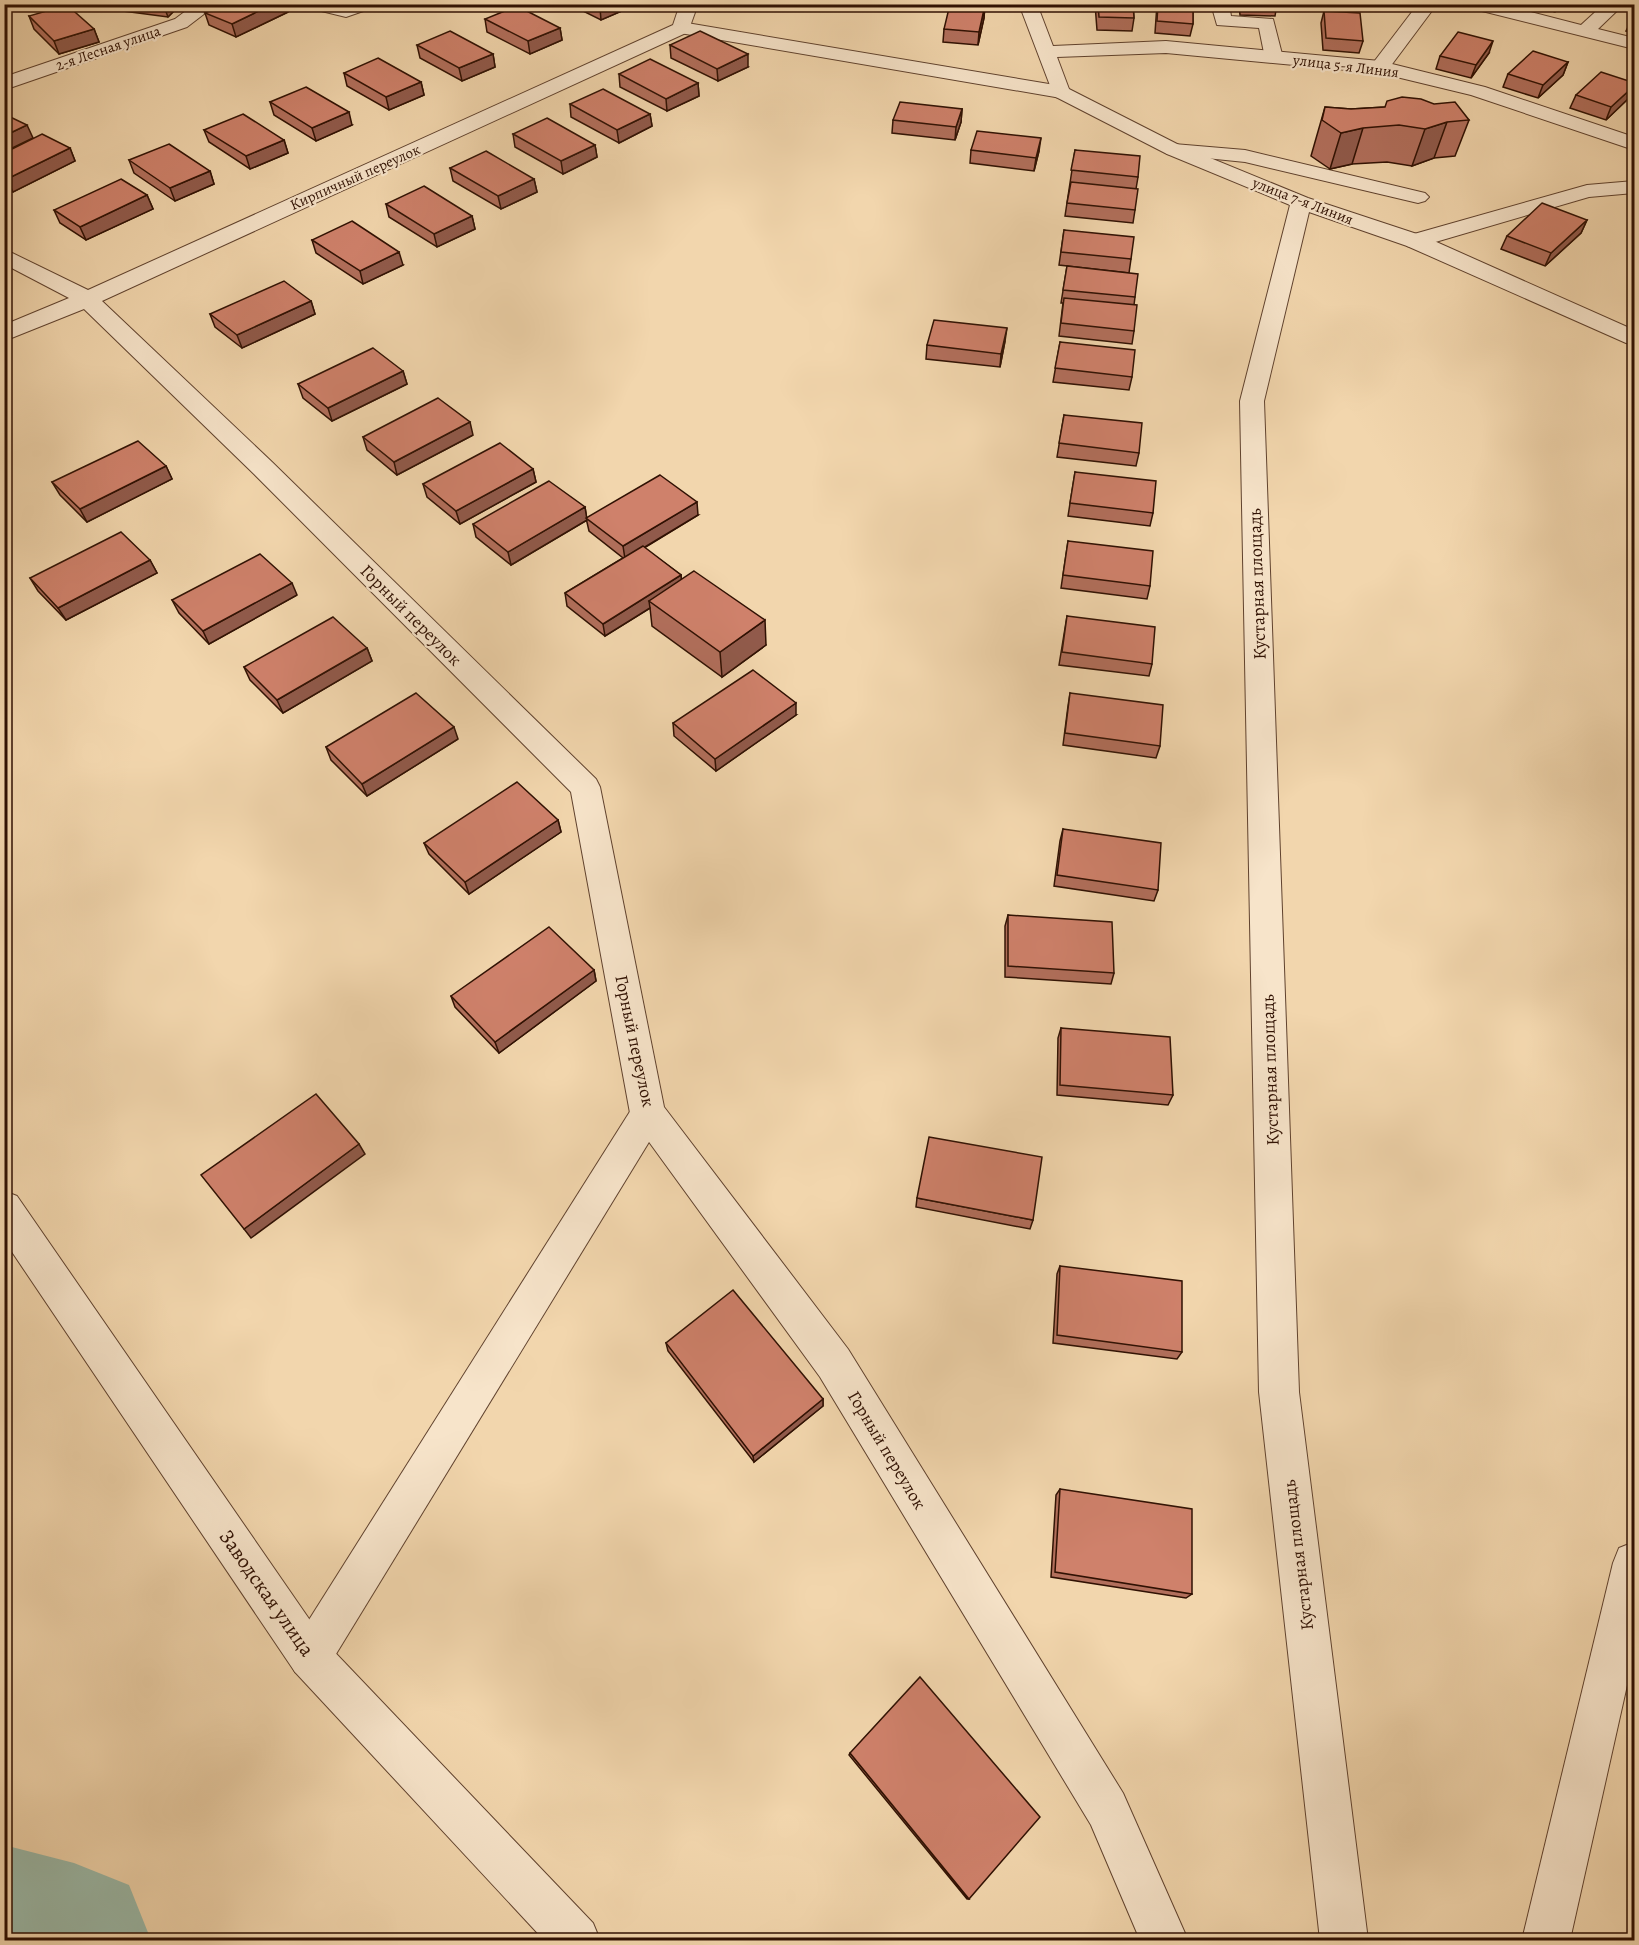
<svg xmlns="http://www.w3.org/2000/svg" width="1639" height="1945" font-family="Alegreya,serif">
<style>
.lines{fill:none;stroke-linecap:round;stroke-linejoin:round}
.river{fill:#9bb9a8;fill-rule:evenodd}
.service-casing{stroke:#60422e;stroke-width:2}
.minor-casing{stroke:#60422e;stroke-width:2}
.service{fill:#f7e4ca;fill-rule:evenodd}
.minor{fill:#f7e4ca;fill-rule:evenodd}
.wall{fill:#b26f5c;stroke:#301103;stroke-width:1.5}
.shaded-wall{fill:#915a4b;stroke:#301103;stroke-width:1.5}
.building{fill:#cf816b;stroke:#301103;stroke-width:1.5}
.labels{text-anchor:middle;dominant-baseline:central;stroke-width:4.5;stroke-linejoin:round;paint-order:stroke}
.far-street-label{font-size:15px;fill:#301103;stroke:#f7e4ca}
.street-label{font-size:18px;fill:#301103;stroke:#f7e4ca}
.near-street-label{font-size:21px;fill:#301103;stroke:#f7e4ca}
</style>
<rect width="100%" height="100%" fill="#f2d6ad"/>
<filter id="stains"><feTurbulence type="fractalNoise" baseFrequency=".00333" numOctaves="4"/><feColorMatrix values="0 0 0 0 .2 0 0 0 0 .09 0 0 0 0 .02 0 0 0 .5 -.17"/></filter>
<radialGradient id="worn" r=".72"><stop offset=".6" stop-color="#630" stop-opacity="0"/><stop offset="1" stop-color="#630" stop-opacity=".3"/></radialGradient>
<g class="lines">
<polygon class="river" points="4,1845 74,1863 129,1885 151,1940 4,1940"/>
<defs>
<g id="service">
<polygon points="1211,4 1229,4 1231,16 1273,19 1283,58 1281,62 1267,62 1265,58 1259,28 1217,25"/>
<polygon points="1418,4 1437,4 1387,71 1373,71 1370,67"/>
<polygon points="681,22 1061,86 1068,88 1071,92 1068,96 1061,98 674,32 672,28 674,24"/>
<polygon points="1174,144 1245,150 1425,193 1429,197 1425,201 1418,203 1245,162 1167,154 1164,150 1167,146"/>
<polygon points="1634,181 1634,193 1589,197 1415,248 1407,246 1404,241 1407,236 1587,185"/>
<polygon points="648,1097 660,1102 666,1113 660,1124 325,1672 310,1679 295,1672 288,1657 295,1642 636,1102"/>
</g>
<g id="minor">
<polygon points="195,4 217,4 187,27 4,90 4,77 175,19"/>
<polygon points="306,4 375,4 372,8 346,17 309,8"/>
<polygon points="680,4 698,4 688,32 102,301 272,462 596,779 600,787 664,1107 848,1349 1123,1793 1188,1940 1140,1940 1091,1825 820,1377 636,1124 630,1113 571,792 254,474 84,309 4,341 4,325 69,298 4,264 4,249 88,290 673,25"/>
<polygon points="1019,4 1037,4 1053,46 1166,41 1380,61 1485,87 1634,137 1634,150 1471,95 1380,73 1166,53 1057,57 1069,89 1181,146 1308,198 1423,236 1634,330 1634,345 1626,343 1407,246 1309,212 1264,401 1299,1392 1368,1940 1320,1940 1259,1392 1240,401 1290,205 1167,154 1054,96"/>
<polygon points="1467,4 1500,4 1581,25 1604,4 1624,4 1598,29 1634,38 1634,49 1470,8"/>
<polygon points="4,1191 17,1196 325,1642 593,1923 600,1940 544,1940 295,1672 4,1240"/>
<polygon points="1634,1542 1634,1654 1570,1940 1522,1940 1613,1563 1619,1548"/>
</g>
</defs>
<use href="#service" class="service-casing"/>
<use href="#minor" class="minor-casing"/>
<use href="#service" class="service"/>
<use href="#minor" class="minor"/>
</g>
<g class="wall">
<polygon points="106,4 181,4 168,17 108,9"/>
<polygon points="569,4 631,4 631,7 601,20"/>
<polygon points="1095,4 1133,4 1134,18 1132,31 1097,30"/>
<polygon points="1157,4 1193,4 1193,24 1190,36 1155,33"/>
<polygon points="1239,4 1277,4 1275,16 1240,15"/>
<polygon points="1526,4 1561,4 1555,12"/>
<polygon points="985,5 984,18 978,45 943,42 944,29"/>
<polygon points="1324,11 1363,41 1359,53 1323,50 1321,23"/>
<polygon points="288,12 236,37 209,25 205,13"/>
<polygon points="29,16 94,29 99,42 59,54 34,29"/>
<polygon points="1635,16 1635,34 1626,31 1632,19"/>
<polygon points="485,19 560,28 562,40 530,54 487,32"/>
<polygon points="417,45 493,54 495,67 462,81 420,58"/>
<polygon points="670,45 748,67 718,81 671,58"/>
<polygon points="1489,53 1471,78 1436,69 1440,56"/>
<polygon points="1568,62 1563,75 1538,98 1503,87 1508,74"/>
<polygon points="344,73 421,82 424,95 389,110 347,86"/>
<polygon points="619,74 698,83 699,96 667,111 620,87"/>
<polygon points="1635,83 1635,88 1631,96 1606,120 1570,108 1576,95"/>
<polygon points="270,102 352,125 316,141 274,115"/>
<polygon points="570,104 650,114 652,126 619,143 571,117"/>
<polygon points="1325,107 1351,109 1385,107 1469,120 1455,156 1434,158 1412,166 1387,162 1352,164 1330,169 1311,156"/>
<polygon points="962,109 961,122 955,140 892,133 893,120"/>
<polygon points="204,130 284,140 288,153 250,169 209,142"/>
<polygon points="513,134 595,145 597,157 563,174 515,147"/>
<polygon points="70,148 75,161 13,192 4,188 4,153"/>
<polygon points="971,150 1039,151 1034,171 970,163"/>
<polygon points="1075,150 1138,177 1136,189 1135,210 1133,223 1065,216"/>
<polygon points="129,160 210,171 214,184 175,201 134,173"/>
<polygon points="450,168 534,179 537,192 501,209 453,181"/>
<polygon points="147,195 153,209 86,240 60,223 54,210"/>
<polygon points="386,204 472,216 475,229 437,247 389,217"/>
<polygon points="1587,220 1581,233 1545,266 1501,249 1507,236"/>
<polygon points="1064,230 1131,259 1129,273 1059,265"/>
<polygon points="312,240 403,265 363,284 316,253"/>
<polygon points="1067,266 1135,297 1134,305 1134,331 1132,344 1059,336 1063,303 1061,303"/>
<polygon points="311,301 315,314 242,348 215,327 210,314"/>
<polygon points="1005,341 1000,367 926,359 927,345"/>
<polygon points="1060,342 1132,377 1129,390 1053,382"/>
<polygon points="403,371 407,384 332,421 303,398 298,384"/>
<polygon points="1064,415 1139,453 1136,466 1057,457"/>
<polygon points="473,435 397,475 367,450 363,437"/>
<polygon points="166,466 172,479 87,522 60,495 52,482"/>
<polygon points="533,469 536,482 460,524 427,497 423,484"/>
<polygon points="1075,472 1153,513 1150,526 1068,516"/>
<polygon points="585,507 587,520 511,565 476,537 473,524"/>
<polygon points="698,515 644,548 681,575 681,580 766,645 722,677 652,626 650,608 605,636 567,606 565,593 623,558 589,531 586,518"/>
<polygon points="1068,541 1150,586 1147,599 1061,588"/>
<polygon points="150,560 157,573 66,620 38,591 30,578"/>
<polygon points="297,595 209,644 179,613 172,600"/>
<polygon points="1067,616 1152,664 1149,676 1059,665"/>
<polygon points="367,648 372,661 283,713 250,680 244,667"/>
<polygon points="1070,693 1160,746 1156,758 1063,745 1068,706"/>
<polygon points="796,715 716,771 674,736 673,723"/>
<polygon points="458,739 367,796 331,760 326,747"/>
<polygon points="558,820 561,832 469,894 429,854 424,843"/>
<polygon points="1063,829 1158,890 1154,901 1054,886 1060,841"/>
<polygon points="1008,915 1114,973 1111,984 1005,977 1005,926"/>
<polygon points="594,970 596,981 499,1053 455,1007 451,996"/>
<polygon points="1061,1028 1173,1095 1168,1105 1057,1095 1058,1038"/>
<polygon points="917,1198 1033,1220 1030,1229 916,1207"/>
<polygon points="1060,1266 1182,1352 1177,1359 1053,1343 1057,1274"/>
<polygon points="666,1343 823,1399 823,1406 754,1462 668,1351"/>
<polygon points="1060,1489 1192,1594 1186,1598 1051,1577 1056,1495"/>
<polygon points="850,1753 969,1899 967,1899 849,1755"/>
</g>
<g class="shaded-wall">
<polygon points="163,4 181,4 168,17"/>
<polygon points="273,4 285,4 288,12 236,37 232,24"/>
<polygon points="608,4 631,4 631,7 601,20 600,8"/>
<polygon points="985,5 984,18 978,45 979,32"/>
<polygon points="560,28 562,40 530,54 528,41"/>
<polygon points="94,29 99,42 59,54 54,41"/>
<polygon points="1493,41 1489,53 1471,78 1476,65"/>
<polygon points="493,54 495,67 462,81 459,68"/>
<polygon points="748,54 748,67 718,81 717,69"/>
<polygon points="1568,62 1563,75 1538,98 1543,85"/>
<polygon points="421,82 424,95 389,110 386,97"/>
<polygon points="698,83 699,96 667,111 666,99"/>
<polygon points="1635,85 1635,88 1631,96 1606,120 1611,107"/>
<polygon points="962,109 961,122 955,140 956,127"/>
<polygon points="349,112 352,125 316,141 312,128"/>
<polygon points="650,114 652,126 619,143 617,130"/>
<polygon points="1447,122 1434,158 1412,166 1425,129"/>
<polygon points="27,125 33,138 4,152 4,136"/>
<polygon points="1363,128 1352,164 1330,169 1341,133"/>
<polygon points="1041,138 1039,151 1034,171 1036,158"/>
<polygon points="284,140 288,153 250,169 246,156"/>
<polygon points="595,145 597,157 563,174 561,161"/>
<polygon points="70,148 75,161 13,192 7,179"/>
<polygon points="210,171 214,184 175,201 170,188"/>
<polygon points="534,179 537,192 501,209 498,196"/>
<polygon points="147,195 153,209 86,240 80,227"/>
<polygon points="472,216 475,229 437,247 434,234"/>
<polygon points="1587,220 1581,233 1545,266 1551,253"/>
<polygon points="399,252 403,265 363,284 360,271"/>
<polygon points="311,301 315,314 242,348 237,335"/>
<polygon points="1007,328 1005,341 1000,367 1001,354"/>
<polygon points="403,371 407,384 332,421 328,408"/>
<polygon points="470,422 473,435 397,475 394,462"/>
<polygon points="166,466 172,479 87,522 80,509"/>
<polygon points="533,469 536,482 460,524 456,511"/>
<polygon points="697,502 698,515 625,559 623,546"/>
<polygon points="585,507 587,520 511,565 508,552"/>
<polygon points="150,560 157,573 66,620 58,608"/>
<polygon points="681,575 682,588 649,601 650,608 605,636 603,624"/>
<polygon points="292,583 297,595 209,644 203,631"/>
<polygon points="765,620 766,645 722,677 720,652"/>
<polygon points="367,648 372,661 283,713 277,700"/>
<polygon points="796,703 796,715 716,771 715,759"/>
<polygon points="454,727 458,739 367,796 362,784"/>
<polygon points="558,820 561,832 469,894 465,882"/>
<polygon points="594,970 596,981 499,1053 495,1042"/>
<polygon points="359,1144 365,1154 251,1238 244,1229"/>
<polygon points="823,1399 823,1406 754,1462 753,1456"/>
</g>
<g class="building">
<polygon points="223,4 273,4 232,24 205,13"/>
<polygon points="593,4 608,4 600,8"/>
<polygon points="950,4 985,5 979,32 944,29"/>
<polygon points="1098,4 1133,4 1134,18 1099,17"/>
<polygon points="1158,4 1193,4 1193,24 1157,21"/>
<polygon points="67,5 94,29 54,41 29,16"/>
<polygon points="517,6 560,28 528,41 485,19"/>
<polygon points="1324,11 1360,13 1363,41 1326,38"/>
<polygon points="450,31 493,54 459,68 417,45"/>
<polygon points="700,31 748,54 717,69 670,45"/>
<polygon points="1458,32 1493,41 1476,65 1440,56"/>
<polygon points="1533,51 1568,62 1543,85 1508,74"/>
<polygon points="378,58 421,82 386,97 344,73"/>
<polygon points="650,59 698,83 666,99 619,74"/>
<polygon points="1601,72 1635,83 1635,85 1611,107 1576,95"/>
<polygon points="306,87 349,112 312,128 270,102"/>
<polygon points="603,89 650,114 617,130 570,104"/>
<polygon points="1402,97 1421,99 1434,104 1455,102 1469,120 1447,122 1425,129 1399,125 1363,128 1341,133 1322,120 1325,107 1351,109 1385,107 1387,101"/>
<polygon points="900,102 962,109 956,127 893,120"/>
<polygon points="4,114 27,125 4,136"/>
<polygon points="243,114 284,140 246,156 204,130"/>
<polygon points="547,118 595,145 561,161 513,134"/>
<polygon points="977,131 1041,138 1036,158 971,150"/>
<polygon points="42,134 70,148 7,179 4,178 4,153"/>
<polygon points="169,144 210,171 170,188 129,160"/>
<polygon points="1075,150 1140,156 1138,177 1071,170"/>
<polygon points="486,151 534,179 498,196 450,168"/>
<polygon points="121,179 147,195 80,227 54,210"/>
<polygon points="1071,182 1138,189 1135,210 1067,203"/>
<polygon points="424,186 472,216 434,234 386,204"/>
<polygon points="1542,203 1587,220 1551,253 1507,236"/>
<polygon points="352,221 399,252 360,271 312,240"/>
<polygon points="1064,230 1134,237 1131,259 1061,252"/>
<polygon points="1067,266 1138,274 1135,297 1063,290"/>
<polygon points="284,281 311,301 237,335 210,314"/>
<polygon points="1064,298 1137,305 1134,331 1061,323"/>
<polygon points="934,320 1007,328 1001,354 927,345"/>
<polygon points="1060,342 1135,350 1132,377 1055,368"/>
<polygon points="373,348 403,371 328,408 298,384"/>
<polygon points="438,398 470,422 394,462 363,437"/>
<polygon points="1064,415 1142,423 1139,453 1059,443"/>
<polygon points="138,441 166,466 80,509 52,482"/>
<polygon points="500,443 533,469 456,511 423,484"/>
<polygon points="1075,472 1156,481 1153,513 1070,503"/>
<polygon points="660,475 697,502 623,546 586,518"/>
<polygon points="549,481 585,507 508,552 473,524"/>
<polygon points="121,532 150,560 58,608 30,578"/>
<polygon points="1068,541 1153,551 1150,586 1063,575"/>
<polygon points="643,546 681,575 603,624 565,593"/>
<polygon points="260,554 292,583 203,631 172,600"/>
<polygon points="694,571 765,620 720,652 649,601"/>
<polygon points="1067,616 1155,627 1152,664 1062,652"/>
<polygon points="333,617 367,648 277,700 244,667"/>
<polygon points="753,670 796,703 715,759 673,723"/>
<polygon points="416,693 454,727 362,784 326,747"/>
<polygon points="1070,693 1163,705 1160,746 1065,733"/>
<polygon points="517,782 558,820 465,882 424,843"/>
<polygon points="1063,829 1161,843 1158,890 1057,875"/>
<polygon points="1008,915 1112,922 1114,973 1008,966"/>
<polygon points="549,927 594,970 495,1042 451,996"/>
<polygon points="1061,1028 1170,1037 1173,1095 1060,1085"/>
<polygon points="316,1094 359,1144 244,1229 201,1175"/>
<polygon points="929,1137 1042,1157 1033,1220 917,1198"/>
<polygon points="1060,1266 1182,1281 1182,1352 1057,1335"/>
<polygon points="733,1290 823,1399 753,1456 666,1343"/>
<polygon points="1060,1489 1192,1509 1192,1594 1055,1572"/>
<polygon points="920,1677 1040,1817 969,1899 850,1753"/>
</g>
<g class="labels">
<g class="far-street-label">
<text transform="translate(108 48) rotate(-19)">2-я Лесная улица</text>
<text transform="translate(1346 66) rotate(7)">улица 5-я Линия</text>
<text transform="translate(355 177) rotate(-24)">Кирпичный переулок</text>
<text transform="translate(1303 201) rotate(21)">улица 7-я Линия</text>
</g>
<g class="street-label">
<text transform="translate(1257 584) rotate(-92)">Кустарная площадь</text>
<text transform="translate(411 615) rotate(45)">Горный переулок</text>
<text transform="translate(635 1041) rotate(78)">Горный переулок</text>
<text transform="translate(1270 1070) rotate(-92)">Кустарная площадь</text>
<text transform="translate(887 1450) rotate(59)">Горный переулок</text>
<text transform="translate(1298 1555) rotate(-97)">Кустарная площадь</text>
</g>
<g class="near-street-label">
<text transform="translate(267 1593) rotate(55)">Заводская улица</text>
</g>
</g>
<rect width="1639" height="1945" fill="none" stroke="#f2d6ad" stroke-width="24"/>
<rect x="6" y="6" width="1627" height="1933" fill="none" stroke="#301103" stroke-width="3"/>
<rect x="12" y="12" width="1615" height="1921" fill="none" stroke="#301103" stroke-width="1.5"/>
<rect width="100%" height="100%" filter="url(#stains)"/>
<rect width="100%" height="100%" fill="url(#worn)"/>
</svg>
